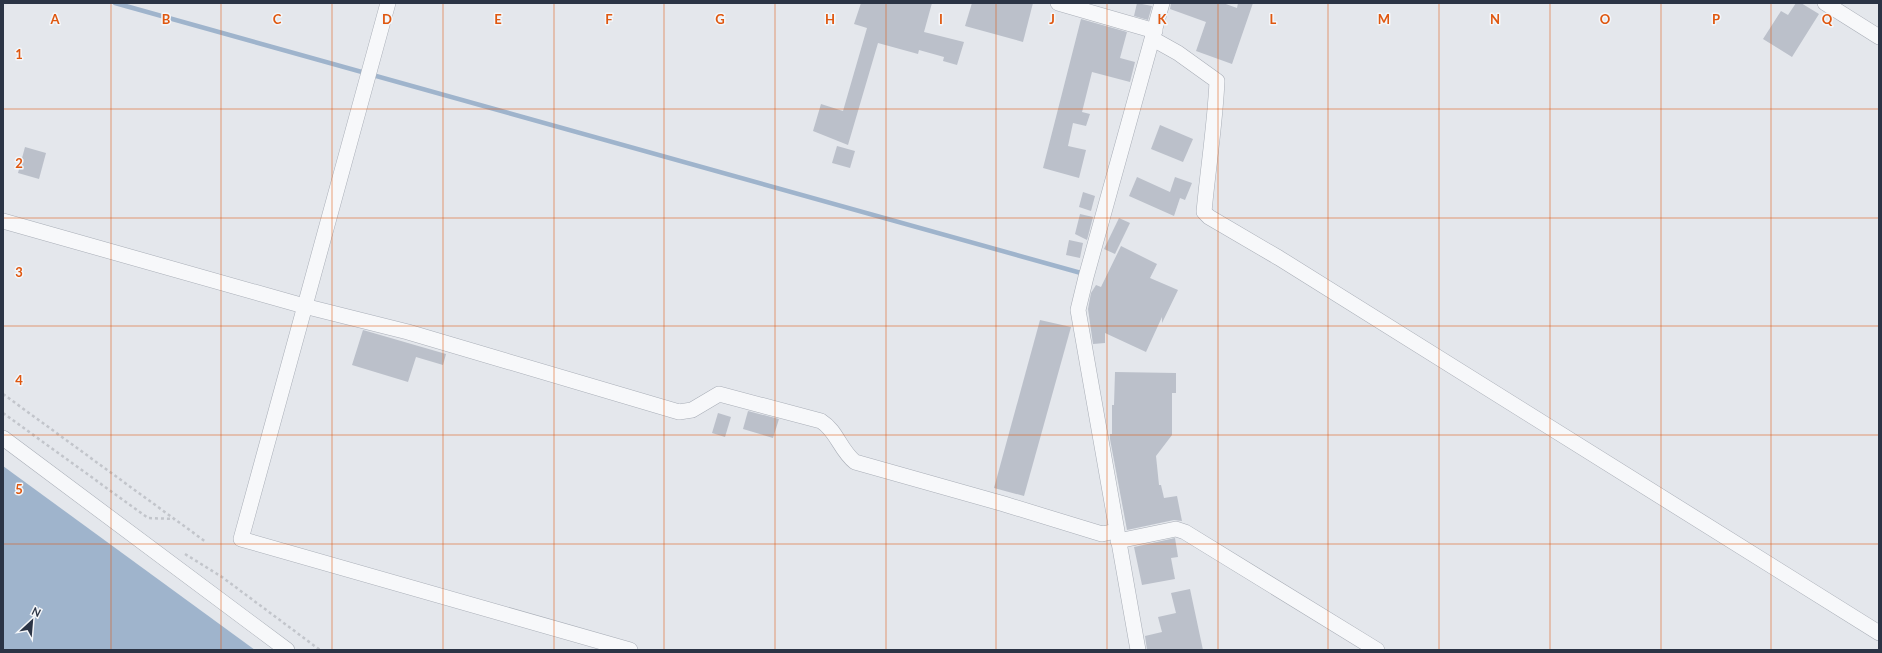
<svg xmlns="http://www.w3.org/2000/svg" width="1882" height="653" font-family="Lato,sans-serif">
<style>
.water{fill:#9fb4cc}
.lines{fill:none;stroke-linecap:round;stroke-linejoin:round}
.stream{stroke:#9fb4cc;stroke-width:4.5}
.building{fill:#bbc0ca}
.street-casing{stroke:#a9aeb7;stroke-width:16}
.path{stroke:#c2c5cb;stroke-width:2.5;stroke-dasharray:3 3;stroke-linecap:butt}
.street{stroke:#f7f8fa;stroke-width:15}
.grid{fill:none;stroke:#df570f;stroke-width:1;stroke-opacity:0.55}
.grid-label{font-size:13px;text-anchor:middle;font-weight:bold;fill:#df570f;stroke:#f4f6f9;stroke-width:3;stroke-linejoin:round;paint-order:stroke}
</style>
<rect width="100%" height="100%" fill="#e4e7ec"/>
<polygon class="water" points="3,466 255,650 3,650"/>
<g class="lines">
<polyline class="stream" points="115,3 1081,273"/>
</g>
<g class="building">
<polygon points="861,3 932,3 924,32 964,42 957,65 943,61 944,57 919,50 918,54 878,43 848,145 813,131 821,104 843,111 867,28 854,24"/>
<polygon points="972,3 1033,3 1023,42 965,26"/>
<polygon points="1137,3 1152,6 1148,20 1134,16"/>
<polygon points="1171,3 1223,3 1237,8 1238,3 1253,3 1232,64 1196,51 1206,22 1170,9"/>
<polygon points="1796,3 1801,3 1819,14 1792,57 1763,39 1781,11 1788,15"/>
<polygon points="1081,19 1127,32 1120,58 1135,62 1130,82 1092,72 1082,112 1090,114 1086,126 1073,123 1068,146 1086,150 1079,178 1043,168"/>
<polygon points="1160,125 1193,139 1183,162 1151,149"/>
<polygon points="837,146 855,151 850,168 832,163"/>
<polygon points="25,147 46,153 39,179 18,173"/>
<polygon points="1137,177 1170,192 1175,177 1192,183 1185,200 1180,198 1174,216 1129,196"/>
<polygon points="1083,192 1095,196 1091,211 1079,207"/>
<polygon points="1080,214 1093,217 1087,240 1075,234"/>
<polygon points="1119,218 1130,223 1115,254 1104,249"/>
<polygon points="1069,240 1083,243 1080,258 1066,255"/>
<polygon points="1121,246 1157,264 1150,278 1178,290 1162,323 1162,317 1146,352 1105,333 1105,343 1093,344 1088,309 1091,293 1096,285 1101,287"/>
<polygon points="1040,320 1071,327 1024,496 994,488"/>
<polygon points="363,330 446,354 443,365 416,357 408,382 352,365"/>
<polygon points="1115,372 1176,373 1176,393 1172,393 1172,435 1156,456 1159,485 1161,485 1164,498 1177,496 1182,521 1174,520 1127,530 1110,439 1110,434 1112,434 1112,405 1114,405"/>
<polygon points="748,411 779,419 773,438 743,429"/>
<polygon points="718,413 731,417 725,437 712,433"/>
<polygon points="1175,538 1178,557 1171,558 1175,579 1142,585 1134,547"/>
<polygon points="1190,589 1203,650 1147,650 1145,636 1162,632 1158,617 1176,613 1171,593"/>
</g>
<g class="lines">
<defs>
<g id="street">
<polyline points="388,3 241,539 630,650"/>
<polyline points="1058,3 1155,31"/>
<polyline points="1825,3 1879,37"/>
<path d="M1153,39L1178,53L1217,81C1215,125 1208,168 1204,212L1209,217L1279,258L1879,633"/>
<path d="M3,221L304,306L408,332L679,412L692,410L719,394L821,421C837,431 840,450 855,462L1004,504L1102,534L1116,531"/>
<polyline points="3,438 287,650"/>
<polyline points="1118,541 1176,529 1185,532 1377,650"/>
<polyline points="1138,650 1078,310 1086,277 1162,3"/>
</g>
</defs>
<use href="#street" class="street-casing"/>
<g class="path">
<polyline points="3,394 206,542"/>
<polyline points="3,413 148,518 174,519"/>
<polyline points="185,554 222,577 320,650"/>
</g>
<use href="#street" class="street"/>
</g>
<path class="grid" d="M111,3V650M221,3V650M332,3V650M443,3V650M554,3V650M664,3V650M775,3V650M886,3V650M996,3V650M1107,3V650M1218,3V650M1328,3V650M1439,3V650M1550,3V650M1661,3V650M1771,3V650M3,109H1879M3,218H1879M3,326H1879M3,435H1879M3,544H1879"/>
<g class="grid-label">
<text x="55" y="24">A</text>
<text x="166" y="24">B</text>
<text x="277" y="24">C</text>
<text x="387" y="24">D</text>
<text x="498" y="24">E</text>
<text x="609" y="24">F</text>
<text x="720" y="24">G</text>
<text x="830" y="24">H</text>
<text x="941" y="24">I</text>
<text x="1052" y="24">J</text>
<text x="1162" y="24">K</text>
<text x="1273" y="24">L</text>
<text x="1384" y="24">M</text>
<text x="1495" y="24">N</text>
<text x="1605" y="24">O</text>
<text x="1716" y="24">P</text>
<text x="1827" y="24">Q</text>
<text x="19" y="59">1</text>
<text x="19" y="168">2</text>
<text x="19" y="277">3</text>
<text x="19" y="385">4</text>
<text x="19" y="494">5</text>
</g>
<rect width="1882" height="653" fill="none" stroke="#2b3445" stroke-width="8"/>
<g transform="translate(32 621) rotate(26)" stroke="#f4f6f9" stroke-width="3" paint-order="stroke">
<path d="M0-3L7 15L0 10L-7 15Z" fill="#2b3445"/>
<text y="-6" font-size="11" font-weight="bold" text-anchor="middle" fill="#2b3445">N</text>
</g>
</svg>
